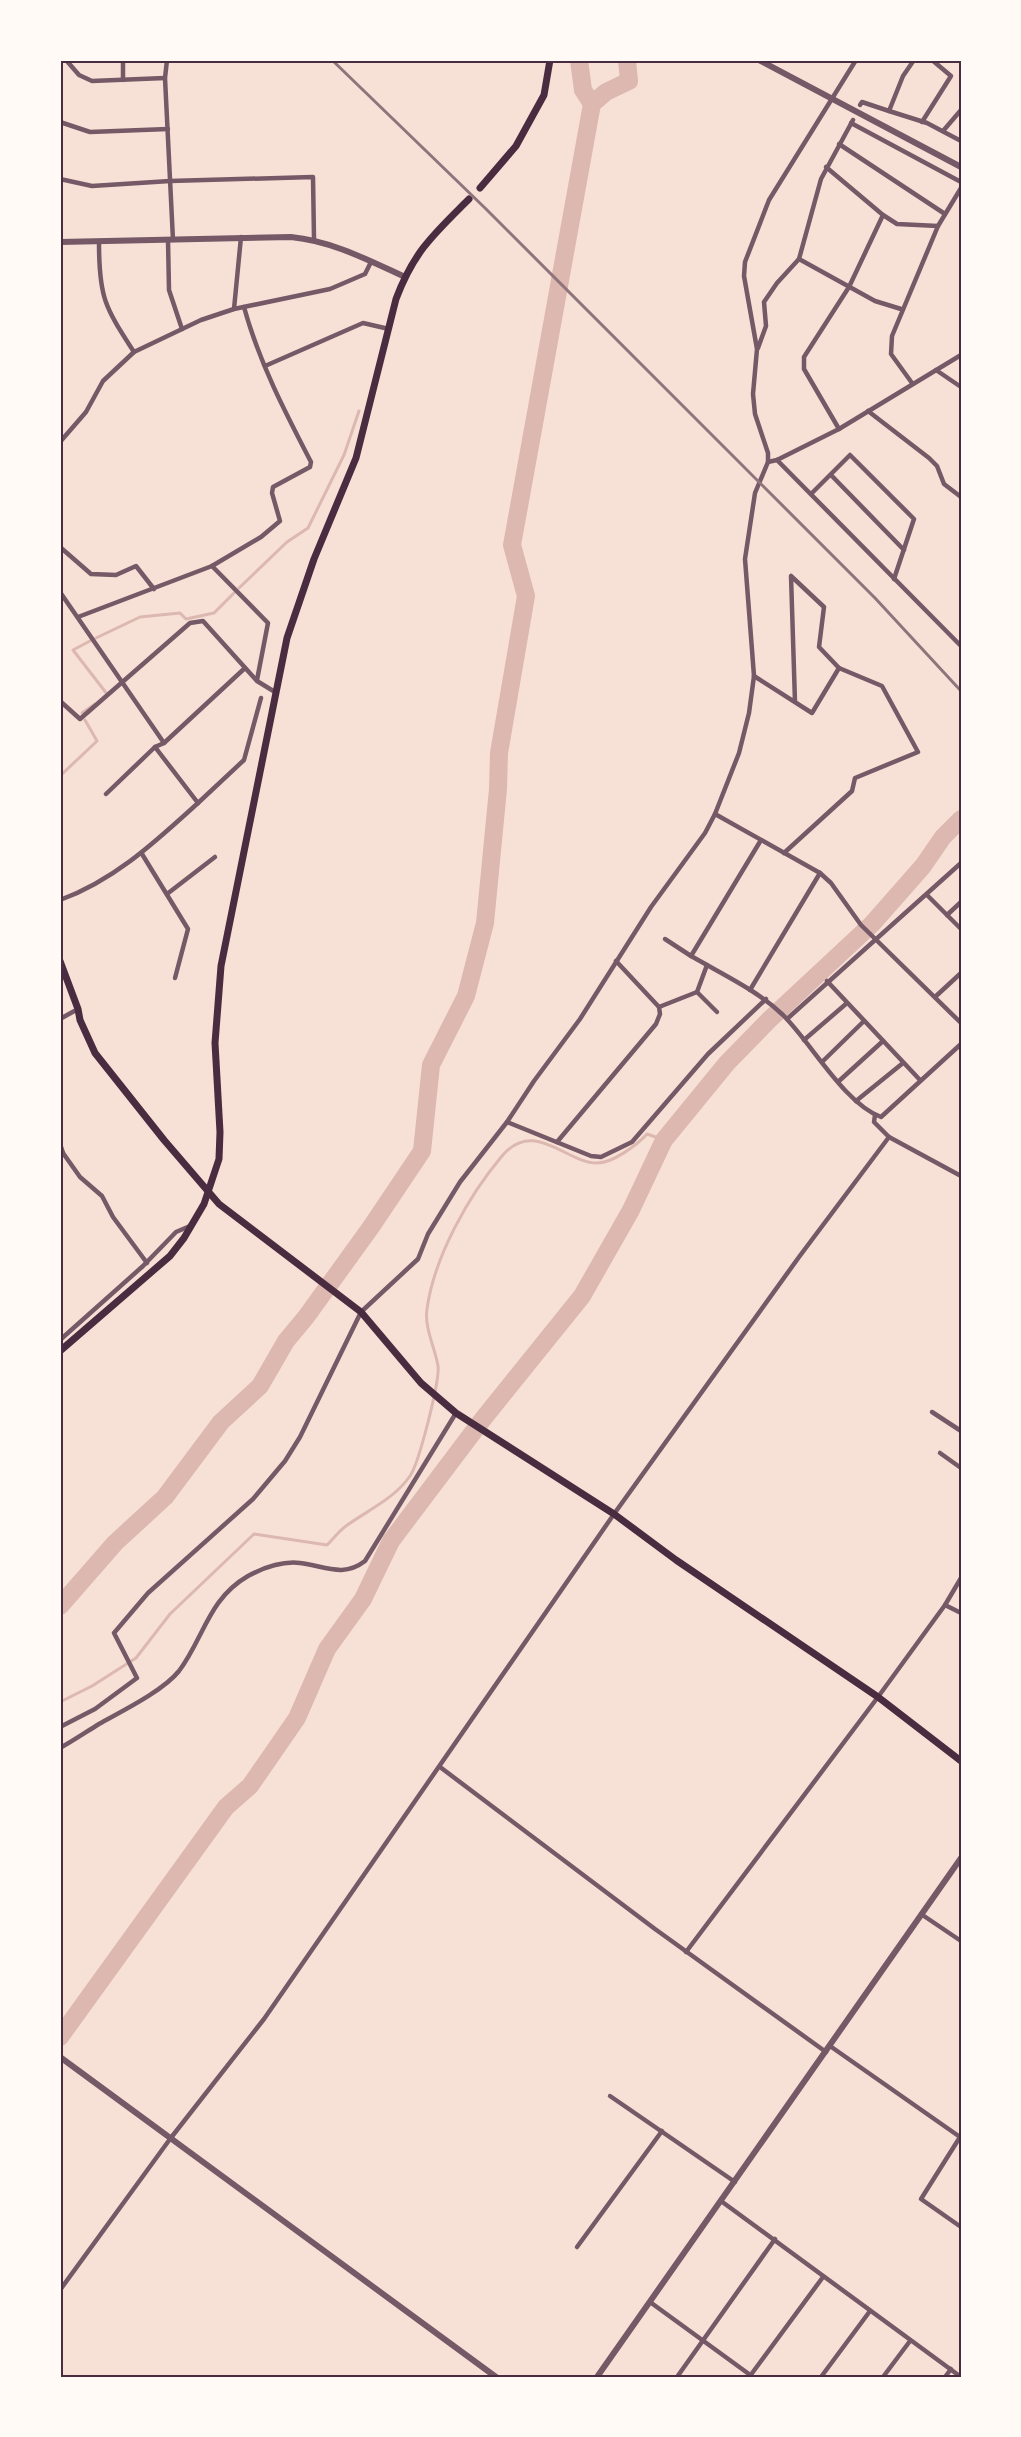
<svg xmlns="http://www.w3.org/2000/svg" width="1021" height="2437" font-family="'Work Sans',sans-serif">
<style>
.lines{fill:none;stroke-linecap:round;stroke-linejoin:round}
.stream{stroke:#dcb8b0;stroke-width:3}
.river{stroke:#dcb8b0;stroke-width:18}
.minor{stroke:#755966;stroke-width:4.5}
.tertiary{stroke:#755966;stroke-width:6}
.secondary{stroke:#4a2c40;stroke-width:7}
.rail{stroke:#8f747c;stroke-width:3}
.neatline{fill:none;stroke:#4a2c40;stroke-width:2}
</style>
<rect width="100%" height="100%" fill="#f7e1d7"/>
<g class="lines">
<g class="stream">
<polyline points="239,588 287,542 308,528 344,455 359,411"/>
<polyline points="96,638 140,617 180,613 186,619 214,613 234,593"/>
<polyline points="90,641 73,650 107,694"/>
<polyline points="82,713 95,704"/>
<polyline points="60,776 97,741 85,720"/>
<path d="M60,1702L92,1686L136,1658L170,1614L254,1534L327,1545C333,1539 339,1531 346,1526C368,1510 394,1499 410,1476C419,1463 440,1381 438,1366C435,1348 424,1327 427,1309C434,1257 469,1195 502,1156C534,1118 566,1163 597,1163C613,1163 637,1145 647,1134L664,1140"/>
</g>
<g class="river">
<polyline points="579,60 583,90 592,104"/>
<polyline points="60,1606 115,1543 165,1497 221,1422 260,1386 286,1341 306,1317 371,1227 422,1151 431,1065 466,996 485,923 498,789 499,753 526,596 512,545 592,104 606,92 629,81 627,60"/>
<polyline points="60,2037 226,1807 250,1786 297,1718 327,1649 363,1599 391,1541 483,1419 582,1296 631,1210 664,1140 727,1063 770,1019 872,924 923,866 943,837 961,819"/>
</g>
<g class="minor">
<polyline points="66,60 79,75 92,81 165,78"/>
<polyline points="123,60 123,80"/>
<polyline points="167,60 165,78 173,240"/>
<polyline points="860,105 862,102 889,111 903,76 914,60"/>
<polyline points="889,111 927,123 961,141"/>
<polyline points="853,120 821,179 799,259 875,301 901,309"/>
<polyline points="60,122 90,132 168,129"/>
<polyline points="922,122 951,76 932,60"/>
<polyline points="851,123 961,182"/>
<polyline points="943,131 961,110"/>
<polyline points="839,144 945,214"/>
<polyline points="826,167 883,215"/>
<polyline points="60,179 92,186 170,181 313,177 314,239"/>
<polyline points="168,240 169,290 182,329"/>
<path d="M99,243C99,298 105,307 134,352"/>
<polyline points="234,309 241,237"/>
<polyline points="758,348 766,326 764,302 777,283 799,259"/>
<polyline points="265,366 363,323 389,329"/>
<polyline points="936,370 961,387"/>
<polyline points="912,383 891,354 892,336 938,226 961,188"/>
<polyline points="868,411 929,458 937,466 944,484 961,497"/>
<polyline points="839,429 804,369 804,357 849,287 883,215 897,224 938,226"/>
<polyline points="60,442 86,412 103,381 134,352 201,320 234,309 330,289 365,274 371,262"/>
<polyline points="777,460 961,646"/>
<polyline points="768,462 777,460 839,429 961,355"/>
<polyline points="831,475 904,550"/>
<polyline points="811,494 850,455 914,519 894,579"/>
<polyline points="60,547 91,574 116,575 136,566 154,589"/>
<polyline points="212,566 268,623 257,680"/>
<polyline points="60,592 164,743"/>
<path d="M78,617L212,566L261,537L280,521L272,493L273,487L310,467L311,462C285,412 259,362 244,307"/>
<polyline points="754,676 812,713 839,668 819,647 824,607 791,576 795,702"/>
<polyline points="60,701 80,719 190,623 203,621 257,681 275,692"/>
<polyline points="106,794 155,747"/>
<polyline points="198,803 244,760 261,698"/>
<polyline points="715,814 820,873 750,990"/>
<polyline points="784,853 852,791 855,778 918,752 882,686 839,668"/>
<polyline points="142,854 188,929 175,978"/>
<polyline points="820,873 831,883 861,925 961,1023"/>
<polyline points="167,894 215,857"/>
<polyline points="927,895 961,929"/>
<path d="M60,900C115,880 156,841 198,803L155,747L164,743L245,668"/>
<polyline points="947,915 961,902"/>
<polyline points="665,939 691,956"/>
<polyline points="707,965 691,956 761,840"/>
<polyline points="827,981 920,1080"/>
<polyline points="697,992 717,1012"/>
<polyline points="935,997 961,973"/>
<path d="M659,1007L697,992L707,965C734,980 761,994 783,1015C812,1044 844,1103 881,1117L961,1044"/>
<polyline points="60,1019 78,1009"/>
<polyline points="787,1019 961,863"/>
<polyline points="804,1040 847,1003"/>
<polyline points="822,1062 864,1021"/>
<polyline points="839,1081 883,1041"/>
<polyline points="856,1101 903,1063"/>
<polyline points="875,1115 874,1122 889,1137 961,1176"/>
<polyline points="507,1122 591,1156 601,1157 632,1142 708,1054 766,999"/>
<polyline points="557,1142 656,1024 660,1014 659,1007 616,961"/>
<polyline points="60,1144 63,1153 60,1155"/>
<polyline points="63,1153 80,1177 102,1196 113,1217 147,1263"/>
<polyline points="60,1340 143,1266 176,1232 190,1226"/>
<polyline points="932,1412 961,1431"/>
<polyline points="940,1453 961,1468"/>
<polyline points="945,1605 961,1613"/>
<polyline points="60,1727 95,1709 137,1678 114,1633 148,1593 253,1499 285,1461 300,1437 361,1312 418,1259 428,1234 460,1182 507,1122 534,1081 580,1019 651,907 705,833 715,814 739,753 749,713 754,676 745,559 755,493 768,462 768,453 755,414 753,394 757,349 744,276 745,262 769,200 856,60"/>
<path d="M60,1748C73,1741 86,1732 99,1724C122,1711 163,1691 179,1671C204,1638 208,1599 248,1576C263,1568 283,1561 300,1563C325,1566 343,1578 365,1561L456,1413"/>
<polyline points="440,1767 655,1929 826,2052"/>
<polyline points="921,1914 961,1941"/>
<polyline points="686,1952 878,1697 945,1605 961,1578"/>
<polyline points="830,2046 960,2137 921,2199 961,2227"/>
<polyline points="610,2096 735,2182"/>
<polyline points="721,2201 961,2377"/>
<polyline points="577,2247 662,2131"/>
<polyline points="60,2290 170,2139 264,2019 614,1514 799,1257 889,1137"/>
<polyline points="650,2302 753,2377"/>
<polyline points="750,2376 823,2277"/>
<polyline points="677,2377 775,2239"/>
<polyline points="821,2377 870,2311"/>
<polyline points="883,2377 910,2341"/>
<polyline points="945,2377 951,2369"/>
</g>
<g class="tertiary">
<polyline points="759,60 961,167"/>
<path d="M60,242L291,237C332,241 368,260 405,277"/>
<polyline points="60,2057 496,2377"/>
<polyline points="597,2377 961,1858"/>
</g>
<g class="secondary">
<polyline points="480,188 516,146 544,95 550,60"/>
<polyline points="60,961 78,1009 80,1020 95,1053 164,1140 219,1204 361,1312 421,1383 456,1413 614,1514 676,1560 878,1697 961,1761"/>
<path d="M60,1351L170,1256L184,1238L204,1204L219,1159L220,1132L215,1043L221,966L287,638L314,559L356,458L396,299C414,251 434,234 469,199"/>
</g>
<polyline class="rail" points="332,60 485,208 875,598 961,691"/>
</g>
<rect width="1021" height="2437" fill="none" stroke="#fffaf5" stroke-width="123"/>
<rect x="62" y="62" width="898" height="2314" class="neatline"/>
</svg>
